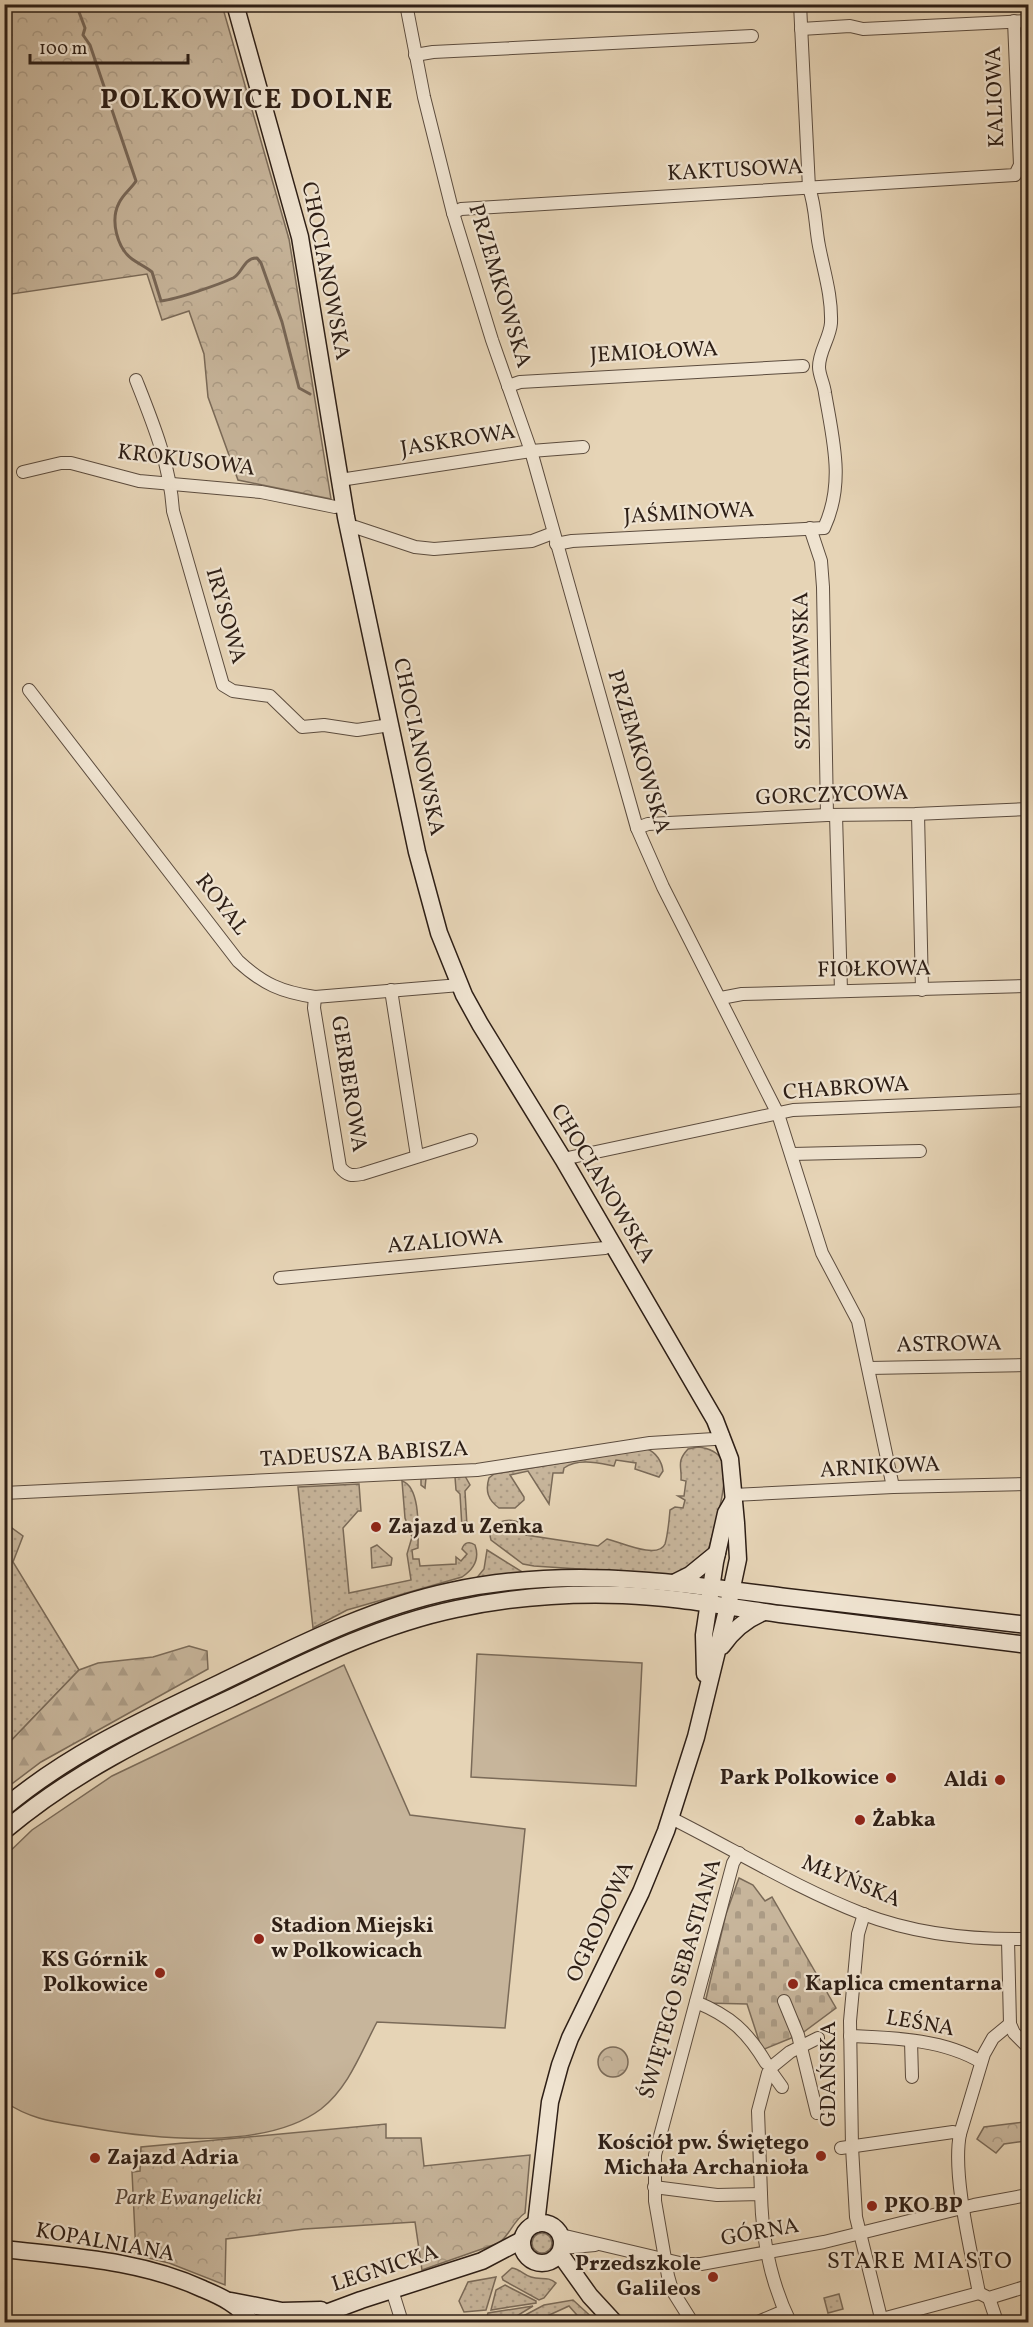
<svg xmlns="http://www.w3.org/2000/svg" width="1033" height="2327" font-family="Vollkorn,serif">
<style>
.grass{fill:url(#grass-dots);stroke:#7a6a58;stroke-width:1.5}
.forest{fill:url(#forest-firs);stroke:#7a6a58;stroke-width:1.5}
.cemetery{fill:url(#cemetery-stones);stroke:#7a6a58;stroke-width:1.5}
.park{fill:url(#park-crowns);stroke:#7a6a58;stroke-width:1.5}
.pitch{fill:#c7b59b;stroke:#7a6a58;stroke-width:1.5}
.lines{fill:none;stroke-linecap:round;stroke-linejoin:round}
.stream{stroke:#776656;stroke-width:3}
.street-casing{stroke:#5c4c3e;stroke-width:14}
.secondary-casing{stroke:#2e1f16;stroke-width:19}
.street{stroke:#efe3d0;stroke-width:12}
.secondary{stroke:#efe3d0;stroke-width:16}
.poi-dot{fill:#8f2418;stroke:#efe3d0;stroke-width:2}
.labels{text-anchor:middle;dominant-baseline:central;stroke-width:4.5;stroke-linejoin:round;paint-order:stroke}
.street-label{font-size:22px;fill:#2e1f16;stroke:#efe3d0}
.poi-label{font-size:22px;font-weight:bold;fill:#2e1f16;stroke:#efe3d0;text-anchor:start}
.park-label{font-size:22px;font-style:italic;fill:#544437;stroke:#efe3d0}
.neighbourhood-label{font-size:24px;letter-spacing:1.5px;fill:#2e1f16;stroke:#efe3d0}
.district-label{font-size:28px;font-weight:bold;letter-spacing:1.5px;fill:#2e1f16;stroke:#efe3d0}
</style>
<defs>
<pattern id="grass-dots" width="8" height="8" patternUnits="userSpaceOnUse" patternTransform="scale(1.5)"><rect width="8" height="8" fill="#c7b59b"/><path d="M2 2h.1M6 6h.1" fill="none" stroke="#ab9b85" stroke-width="1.8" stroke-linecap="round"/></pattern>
<pattern id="forest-firs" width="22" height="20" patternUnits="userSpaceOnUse" patternTransform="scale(1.5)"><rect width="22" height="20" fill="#c7b59b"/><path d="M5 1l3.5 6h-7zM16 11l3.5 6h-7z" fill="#ab9b85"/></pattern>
<pattern id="cemetery-stones" width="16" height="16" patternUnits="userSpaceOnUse" patternTransform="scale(1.5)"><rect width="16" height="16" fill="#c7b59b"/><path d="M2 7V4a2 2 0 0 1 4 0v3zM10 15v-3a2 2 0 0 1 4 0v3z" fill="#ab9b85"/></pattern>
<pattern id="park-crowns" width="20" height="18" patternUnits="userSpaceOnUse" patternTransform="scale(1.5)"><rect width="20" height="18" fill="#c7b59b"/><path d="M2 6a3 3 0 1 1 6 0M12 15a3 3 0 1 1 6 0" fill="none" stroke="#ab9b85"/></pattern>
</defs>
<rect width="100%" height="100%" fill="#e6d4b6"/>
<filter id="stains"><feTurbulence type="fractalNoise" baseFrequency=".00333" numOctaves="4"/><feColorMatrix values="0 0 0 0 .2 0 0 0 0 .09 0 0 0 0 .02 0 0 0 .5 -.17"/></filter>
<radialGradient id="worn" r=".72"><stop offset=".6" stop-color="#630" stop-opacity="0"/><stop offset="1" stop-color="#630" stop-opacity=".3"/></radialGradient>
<g class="grass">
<path d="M698,1447C707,1448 717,1451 722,1460C731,1477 713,1532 708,1551C700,1563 683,1572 669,1575L534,1566L523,1564L491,1540C485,1521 511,1516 523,1524L526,1535L598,1546L607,1539C620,1542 658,1560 665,1544C668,1534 669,1521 670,1510L675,1507L683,1508L685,1500L678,1496H684L686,1481L681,1480C682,1466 676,1462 688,1449Z"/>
<path d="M647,1449C656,1452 662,1462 663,1471L659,1477L635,1469L636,1463L616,1460L614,1466C598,1463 578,1458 564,1468L563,1473H553L549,1504L528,1471L510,1475L524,1497V1500L515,1508H499C488,1500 485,1491 489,1478L494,1474Z"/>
<polygon points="465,1476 470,1485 465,1491 467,1526 462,1528 460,1494 456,1490 455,1477 426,1478 425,1488 421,1485 421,1478"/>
<path d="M402,1481C421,1487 418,1531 418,1548L412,1550L413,1559H419L420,1566L456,1564V1557L461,1561L467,1554L462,1549C464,1542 470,1541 475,1545C480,1559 474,1569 462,1577L347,1610L313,1628L298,1487L359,1484L361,1511H358L343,1528L349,1593L411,1580L407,1554L412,1537L405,1518Z"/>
<polygon points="5,1523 23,1536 13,1562 79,1670 5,1747"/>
<polygon points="377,1545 392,1558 391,1565 372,1568 371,1548"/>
<polygon points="487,1550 524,1573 475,1580 484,1569"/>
<circle cx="542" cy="2243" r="10"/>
<path d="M512,2268C520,2269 524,2275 531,2277C541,2280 548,2276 556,2283L544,2298L539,2300L503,2280L502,2277Z"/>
<polygon points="496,2277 486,2310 464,2312 459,2301 468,2282"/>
<polygon points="505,2285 536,2301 536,2303 491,2310 496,2290"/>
<polygon points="839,2294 843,2309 828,2313 824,2298"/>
<polygon points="573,2300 597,2322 583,2322 569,2306 534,2322 512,2322 544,2305"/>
<polygon points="533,2306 507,2322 485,2322 488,2313"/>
</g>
<polygon class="forest" points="189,1646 207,1651 208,1669 41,1762 5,1789 5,1747 79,1670 98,1663 153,1657"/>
<polygon class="cemetery" points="739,1878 753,1885 765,1901 772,1897 836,2008 801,2034 762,2050 747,2004 705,2003 726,1914"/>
<g class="park">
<polygon points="4,5 222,5 289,239 331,499 238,480 208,397 204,354 189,311 162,320 147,274 5,295"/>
<circle cx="613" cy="2062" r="15"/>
<polygon points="1024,2122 1026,2141 1004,2144 996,2153 977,2139 984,2127"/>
<path d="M386,2124V2138H421L424,2166L530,2155L525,2213C513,2221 510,2235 499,2243L422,2270L415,2222L304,2229L226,2239L225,2285L169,2263L136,2255L132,2172L140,2171L141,2147Z"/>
</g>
<g class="pitch">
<polygon points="477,1654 642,1663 636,1786 471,1777"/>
<path d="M344,1665L410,1815L525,1829L505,2028L377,2022C361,2052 349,2087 321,2109C265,2151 155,2139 91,2128C58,2122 33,2121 5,2102V1856L32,1830L112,1776Z"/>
</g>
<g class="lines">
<path class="stream" d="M76,4L85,28L83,35L90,45L136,181C131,189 123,194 119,203C110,220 117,248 132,259C139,264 146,267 152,272L161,301C177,299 218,285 233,278C243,273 243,258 257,258L261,263L282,322L299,388L310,394"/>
<defs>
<g id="street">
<polyline points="406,4 424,97 453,213 492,340 531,451 637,828 663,887 778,1114 822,1253 858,1321 893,1487"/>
<polyline points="801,29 850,26 863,29 1028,21"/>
<polyline points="415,55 433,52 752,36"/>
<polyline points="453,213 461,209 1015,175 1020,165 1014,21"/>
<path d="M136,380C153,423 170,464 173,511L223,685L233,691L270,696L302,727L324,725L357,730L390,725"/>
<polyline points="508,386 520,382 803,366"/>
<polyline points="23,472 61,463 71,463 139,481 261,492 335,507 344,505"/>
<polyline points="340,480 531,451 583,447"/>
<polyline points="810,528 821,561 823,587 827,815"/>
<polyline points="348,529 355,527 415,547 434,549 532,541 553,533"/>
<path d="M556,544L572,541L824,528C845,483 833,440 825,393C824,384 819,375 819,367C819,351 830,338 831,323C832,296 824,272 819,246C815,226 816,207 809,188L800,4"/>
<path d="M29,690L238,961C263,984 281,992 315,997L460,985"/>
<polyline points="918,814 922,990"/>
<polyline points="836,815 841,991"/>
<polyline points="637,828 648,824 827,815 915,814 1028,809"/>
<polyline points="391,990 417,1156"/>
<path d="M315,997L314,1008L340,1167C347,1176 352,1176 362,1174L471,1140"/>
<polyline points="721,998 742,994 1028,986"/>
<polyline points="792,1154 920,1151"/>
<polyline points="563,1159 793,1110 1028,1100"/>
<polyline points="280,1278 605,1248 613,1244"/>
<polyline points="869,1368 1028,1365"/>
<polyline points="4,1493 477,1470 650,1443 714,1439 723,1436"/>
<polyline points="733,1495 893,1487 1028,1484"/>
<path d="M671,1818C735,1850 796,1888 863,1914C915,1934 973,1940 1028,1939"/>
<polyline points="864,1914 858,1934 850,2021 852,2147 856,2217 882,2322"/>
<polyline points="1008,1940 1010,2024 1014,2033 1028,2047"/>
<polyline points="784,2001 798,2035 817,2113"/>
<path d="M696,2002C730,2016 747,2031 766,2063"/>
<path d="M850,2036C893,2038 943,2039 981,2062"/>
<polyline points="911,2041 912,2077"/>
<polyline points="774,2065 790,2052 818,2038"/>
<polyline points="772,2073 782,2087"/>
<path d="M960,2134C952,2174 971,2251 979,2293"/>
<polyline points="841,2148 953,2132 960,2134 984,2054 993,2038 1010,2024"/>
<path d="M654,2187L717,2195L761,2194C762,2238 771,2283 790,2322"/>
<polyline points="761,2194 758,2111 768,2073"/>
<polyline points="561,2235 684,2264 701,2264 824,2242 974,2205 1028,2195"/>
<polyline points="562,2248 595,2245"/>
<polyline points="392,2290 402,2322"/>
<polyline points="979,2293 989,2298 1028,2286"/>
<polyline points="989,2298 997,2322"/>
<polyline points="882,2319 979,2293"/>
<polyline points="692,2322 672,2290 668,2276 655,2201 655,2155 733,1863 739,1853"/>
<polyline points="758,2322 784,2311"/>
</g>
<g id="secondary">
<polyline points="235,4 300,237 346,517 417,852 439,933 464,995 480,1024 563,1159 715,1420 730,1459 736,1523 738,1559 728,1606 696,1737 666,1831 641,1892 570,2038 560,2065 550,2102 536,2224"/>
<polyline points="676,1582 690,1575 717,1553"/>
<path d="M722,1646C733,1630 746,1619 764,1612"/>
<polyline points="705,1674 704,1635 715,1562 726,1513 733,1501"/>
<path d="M4,1808C69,1753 145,1719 220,1683C295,1647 370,1608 451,1591C568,1566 670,1582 786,1597C867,1607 948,1616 1028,1625"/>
<path d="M4,1831C74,1772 147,1737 229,1699C302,1664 375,1626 456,1609C511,1597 567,1593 623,1595C676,1597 728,1607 780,1614C863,1624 946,1634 1028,1645"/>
<circle cx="542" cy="2243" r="20"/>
<path d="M4,2249C72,2257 140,2260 203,2289C222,2297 239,2305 251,2322"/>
<polyline points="560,2254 590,2296 614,2322"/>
<polyline points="231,2301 282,2311 321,2310"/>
<polyline points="302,2322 361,2300 482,2261 522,2240"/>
</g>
</defs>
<use href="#street" class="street-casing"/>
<use href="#secondary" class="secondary-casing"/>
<use href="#street" class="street"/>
<use href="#secondary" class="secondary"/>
</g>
<g class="poi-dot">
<circle cx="376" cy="1527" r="6"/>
<circle cx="891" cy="1778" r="6"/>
<circle cx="1000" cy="1780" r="6"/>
<circle cx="860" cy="1820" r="6"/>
<circle cx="259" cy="1939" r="6"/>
<circle cx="160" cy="1973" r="6"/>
<circle cx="793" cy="1984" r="6"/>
<circle cx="821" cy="2156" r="6"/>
<circle cx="95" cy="2158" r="6"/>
<circle cx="872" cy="2206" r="6"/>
<circle cx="713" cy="2277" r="6"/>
</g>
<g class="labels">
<g class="street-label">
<text transform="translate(996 97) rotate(-92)">KALIOWA</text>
<text transform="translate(735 171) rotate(-3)">KAKTUSOWA</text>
<text transform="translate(325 271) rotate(79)">CHOCIANOWSKA</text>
<text transform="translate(499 286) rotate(73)">PRZEMKOWSKA</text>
<text transform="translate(654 353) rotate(-3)">JEMIOŁOWA</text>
<text transform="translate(458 441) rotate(-9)">JASKROWA</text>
<text transform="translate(186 461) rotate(7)">KROKUSOWA</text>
<text transform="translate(689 514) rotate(-3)">JAŚMINOWA</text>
<text transform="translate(225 616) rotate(74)">IRYSOWA</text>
<text transform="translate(803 671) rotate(-91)">SZPROTAWSKA</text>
<text transform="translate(418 747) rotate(78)">CHOCIANOWSKA</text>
<text transform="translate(638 752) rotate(73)">PRZEMKOWSKA</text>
<text transform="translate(832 796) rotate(-2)">GORCZYCOWA</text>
<text transform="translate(221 905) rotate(52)">ROYAL</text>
<text transform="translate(874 970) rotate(-1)">FIOŁKOWA</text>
<text transform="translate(348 1084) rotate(81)">GERBEROWA</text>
<text transform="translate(846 1089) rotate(-4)">CHABROWA</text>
<text transform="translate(602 1184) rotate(59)">CHOCIANOWSKA</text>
<text transform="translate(445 1242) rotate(-5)">AZALIOWA</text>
<text transform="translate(949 1345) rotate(-1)">ASTROWA</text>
<text transform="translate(364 1455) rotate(-3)">TADEUSZA BABISZA</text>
<text transform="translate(880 1468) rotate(-3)">ARNIKOWA</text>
<text transform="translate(851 1882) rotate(22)">MŁYŃSKA</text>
<text transform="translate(601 1922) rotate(-65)">OGRODOWA</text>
<text transform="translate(681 1979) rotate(-74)">ŚWIĘTEGO SEBASTIANA</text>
<text transform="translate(920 2024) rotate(10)">LEŚNA</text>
<text transform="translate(829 2074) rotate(-90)">GDAŃSKA</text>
<text transform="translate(760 2233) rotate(-10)">GÓRNA</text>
<text transform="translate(105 2243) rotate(10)">KOPALNIANA</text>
<text transform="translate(385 2269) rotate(-18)">LEGNICKA</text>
</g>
<g class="poi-label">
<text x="388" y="1527">Zajazd u Zenka</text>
<text x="879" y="1778" text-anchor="end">Park Polkowice</text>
<text x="988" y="1780" text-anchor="end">Aldi</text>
<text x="872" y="1820">Żabka</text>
<text x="271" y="1926">Stadion Miejski<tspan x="271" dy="25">w Polkowicach</tspan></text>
<text x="148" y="1960" text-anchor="end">KS Górnik<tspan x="148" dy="25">Polkowice</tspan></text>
<text x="805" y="1984">Kaplica cmentarna</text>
<text x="809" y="2143" text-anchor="end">Kościół pw. Świętego<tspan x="809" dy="25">Michała Archanioła</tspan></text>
<text x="107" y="2158">Zajazd Adria</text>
<text x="884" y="2206">PKO BP</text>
<text x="701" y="2264" text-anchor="end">Przedszkole<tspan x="701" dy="25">Galileos</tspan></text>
</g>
<g class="park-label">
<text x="188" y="2198">Park Ewangelicki</text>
</g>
<g class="neighbourhood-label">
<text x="920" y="2262">STARE MIASTO</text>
</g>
<g class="district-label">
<text x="247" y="100">POLKOWICE DOLNE</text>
</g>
</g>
<rect width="1033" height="2327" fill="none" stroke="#e6d4b6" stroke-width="24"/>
<rect x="6" y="6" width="1021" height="2315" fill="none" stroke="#2e1f16" stroke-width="3"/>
<rect x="12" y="12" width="1009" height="2303" fill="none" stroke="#2e1f16" stroke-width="1.5"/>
<path d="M30 54v9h158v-9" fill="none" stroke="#2e1f16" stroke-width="3"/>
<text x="39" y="54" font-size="18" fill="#2e1f16" stroke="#efe3d0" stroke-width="4.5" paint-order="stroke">100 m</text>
<rect width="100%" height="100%" filter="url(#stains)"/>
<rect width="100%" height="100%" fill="url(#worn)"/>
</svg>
